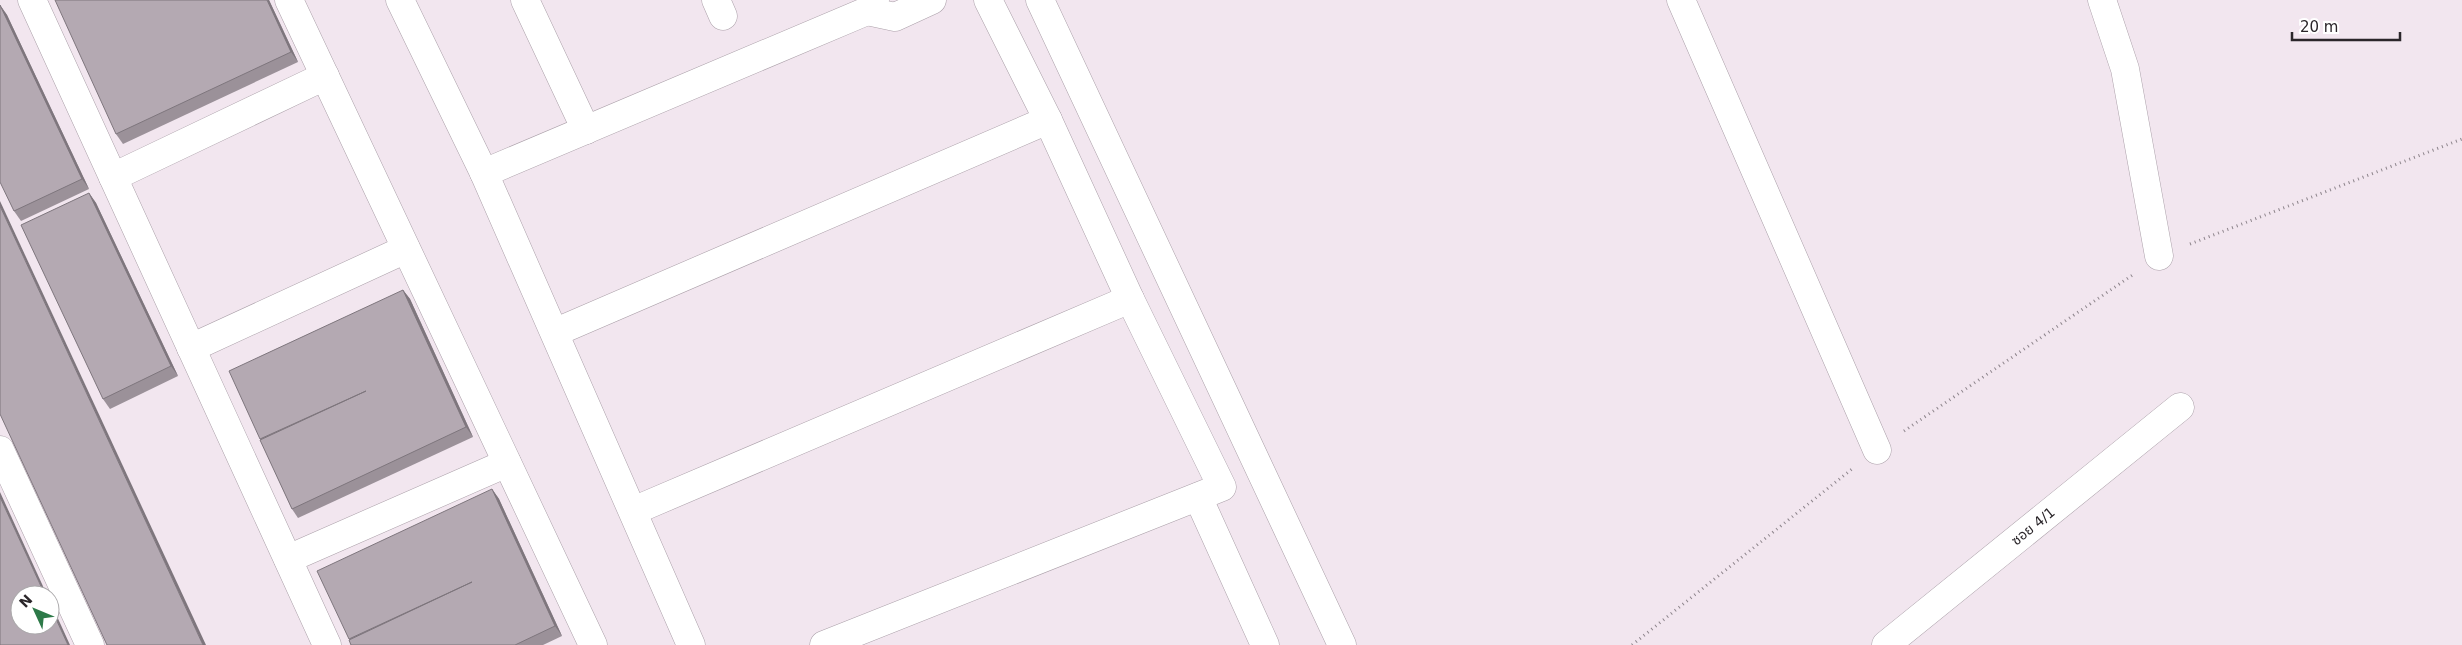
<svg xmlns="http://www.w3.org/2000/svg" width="2462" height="645" font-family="'DejaVu Sans','Noto Sans Thai',sans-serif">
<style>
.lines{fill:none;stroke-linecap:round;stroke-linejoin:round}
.minor-casing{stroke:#aba0a9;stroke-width:29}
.path{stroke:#8e858c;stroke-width:3;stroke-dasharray:1 4;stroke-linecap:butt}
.minor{stroke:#fff;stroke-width:28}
.wall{fill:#9b9199}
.shaded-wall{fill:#7e767d}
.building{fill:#b4a9b2;stroke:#7e767d}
.labels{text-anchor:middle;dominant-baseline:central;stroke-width:4;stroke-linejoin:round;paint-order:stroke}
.street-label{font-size:14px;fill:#2b262a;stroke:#fff}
</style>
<rect width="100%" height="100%" fill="#f2e6ef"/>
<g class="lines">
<defs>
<g id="minor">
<polyline points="32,0 327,645"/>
<polyline points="289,0 593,645"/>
<polyline points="400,0 484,173"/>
<polyline points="525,0 586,130"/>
<polyline points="716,0 723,16"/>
<polyline points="1040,0 1342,645"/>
<polyline points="1681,0 1877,450"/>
<polyline points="2102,0 2125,69 2159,256"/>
<polyline points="867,11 895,17 932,0"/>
<polyline points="113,177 325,76"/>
<polyline points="556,332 1048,120"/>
<polyline points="191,348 406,249"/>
<polyline points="0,450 90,645"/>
<polyline points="1198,497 1265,645"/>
<polyline points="633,511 1130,299 1048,120 988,0"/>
<polyline points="288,559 507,463"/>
<polyline points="691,645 484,173 867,11 875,0"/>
<polyline points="824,645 1222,487 1130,299"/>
<polyline points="1886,645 2180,407"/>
</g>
</defs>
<use href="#minor" class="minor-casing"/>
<g class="path">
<polyline points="2190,244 2462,139"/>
<polyline points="1904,431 2134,274"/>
<polyline points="1632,645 1852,469"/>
</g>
<use href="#minor" class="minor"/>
</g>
<g class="wall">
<polygon points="269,0 298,62 123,144 116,134"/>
<polygon points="0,5 7,15 89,189 21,221 14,211"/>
<polygon points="89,193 96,203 178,376 110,409 103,399"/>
<polygon points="403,290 410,299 473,437 298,518 292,509 260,439"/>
<polygon points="492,489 499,499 562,636 543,645 351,645 349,639"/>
</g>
<g class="shaded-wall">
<polygon points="267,0 269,0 298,62 291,52"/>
<polygon points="0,5 7,15 89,189 82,179"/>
<polygon points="89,193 96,203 178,376 171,366"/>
<polygon points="0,201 206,645 203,645 0,206"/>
<polygon points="403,290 410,299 473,437 466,427"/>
<polygon points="492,489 499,499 562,636 555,626"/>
<polygon points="0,492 47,595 45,595 0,497"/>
<polygon points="50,601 70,645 68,645 50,606"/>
</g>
<g class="building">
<polygon points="55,0 267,0 291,52 116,134"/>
<polygon points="0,5 82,179 14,211 0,182"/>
<polygon points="89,193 171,366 103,399 21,225"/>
<polygon points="0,206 203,645 107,645 0,414"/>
<polygon points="403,290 466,427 292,509 260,440 366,391 260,439 229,371"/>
<polygon points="492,489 555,626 515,645 351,645 349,640 472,582 349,639 317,571"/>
<polygon points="0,497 45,595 20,595 20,625 50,625 50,606 68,645 0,645"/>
</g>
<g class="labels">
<g class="street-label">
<text transform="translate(2033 526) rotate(-39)">ซอย 4/1</text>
</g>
</g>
<g transform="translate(35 610) rotate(314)"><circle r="24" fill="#ffffff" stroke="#aaa8aa"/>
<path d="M0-4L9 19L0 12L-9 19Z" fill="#2d7948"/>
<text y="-8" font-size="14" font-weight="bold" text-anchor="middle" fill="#2b262a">N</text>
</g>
<path d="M2292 32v8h108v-8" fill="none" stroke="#2b262a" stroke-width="2.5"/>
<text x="2300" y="32" font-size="15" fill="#2b262a" stroke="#ffffff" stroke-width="4" paint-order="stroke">20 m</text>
</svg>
